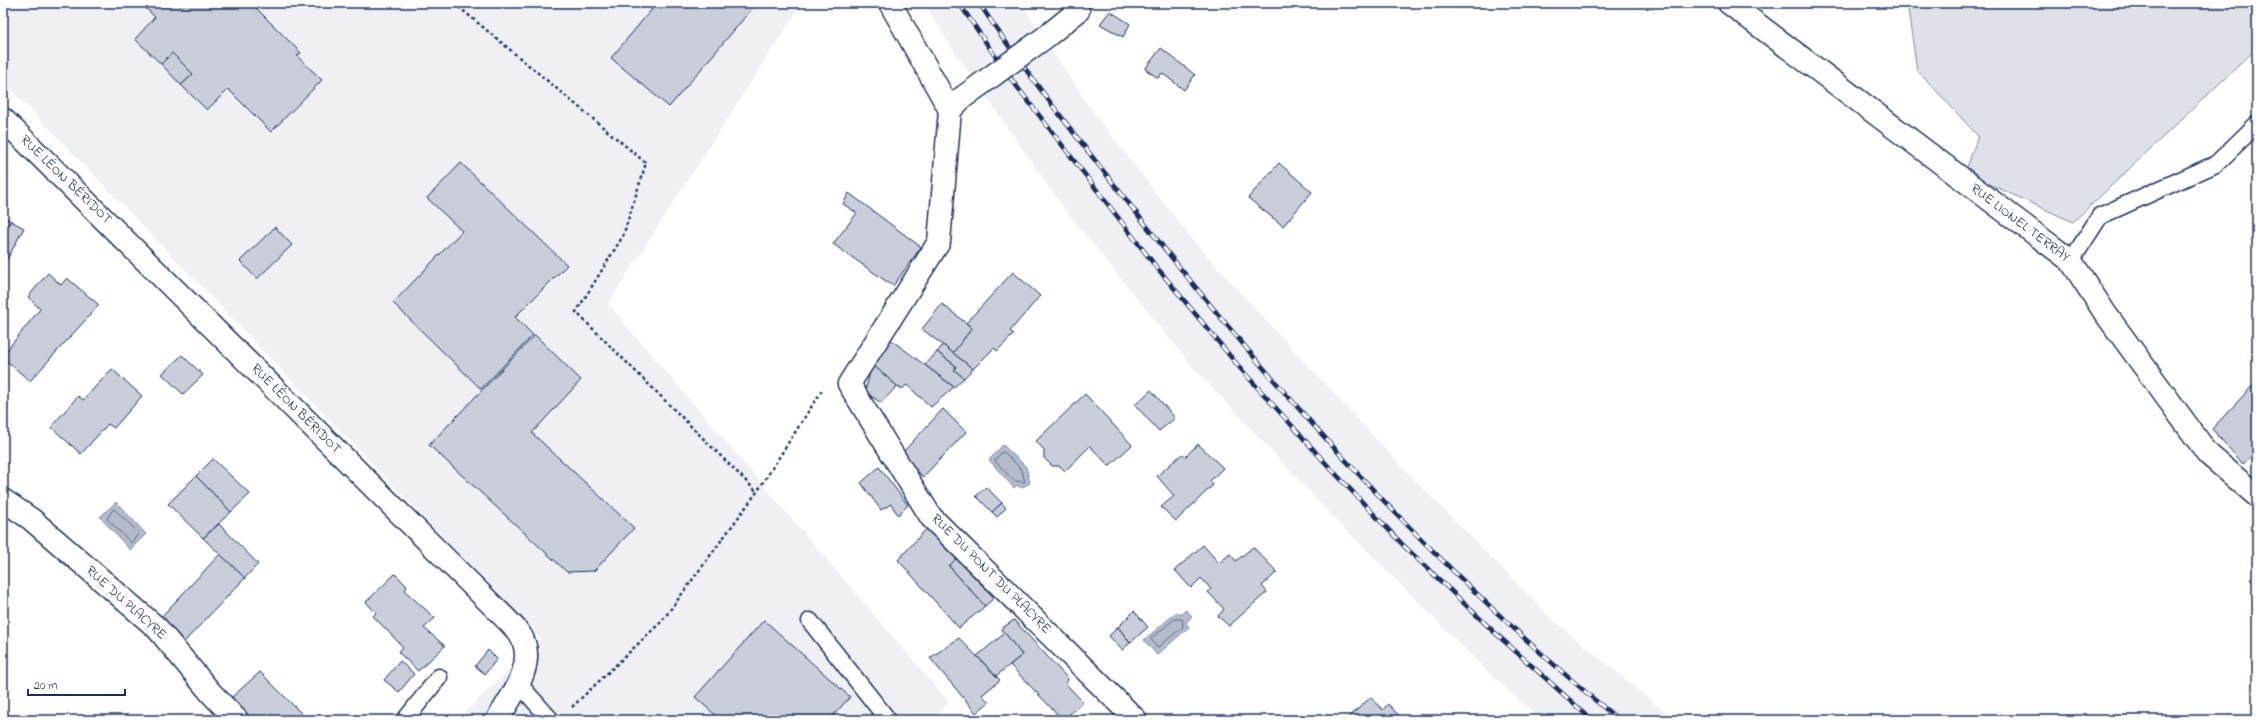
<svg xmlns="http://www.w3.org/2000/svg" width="2260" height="723" font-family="'Indie Flower',sans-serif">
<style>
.built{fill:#eff0f4}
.green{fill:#dee1e7;stroke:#7c88a2}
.water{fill:#b5bbca;stroke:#77839f}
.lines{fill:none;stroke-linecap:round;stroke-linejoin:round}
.shore{stroke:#596789;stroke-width:1}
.building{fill:#caceda;stroke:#1b2f5e}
.service-casing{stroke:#1b2f5e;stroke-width:19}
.minor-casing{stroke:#1b2f5e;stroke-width:25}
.tertiary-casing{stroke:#1b2f5e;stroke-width:25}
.path{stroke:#1b2f5e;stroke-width:2.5;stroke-dasharray:3 3;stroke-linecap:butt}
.service{stroke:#fff;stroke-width:16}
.minor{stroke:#fff;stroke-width:22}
.tertiary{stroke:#fff;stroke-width:22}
.rail-casing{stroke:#1b2f5e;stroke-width:4.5}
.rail{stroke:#fff;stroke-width:3;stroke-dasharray:9;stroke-linecap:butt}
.minor-bridge-casing{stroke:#1b2f5e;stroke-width:25;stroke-linecap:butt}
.minor-bridge{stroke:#fff;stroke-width:22}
.labels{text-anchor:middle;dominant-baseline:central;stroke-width:3;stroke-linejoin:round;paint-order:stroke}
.street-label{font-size:14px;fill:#1b2f5e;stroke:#fff}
</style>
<rect width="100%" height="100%" fill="#fff"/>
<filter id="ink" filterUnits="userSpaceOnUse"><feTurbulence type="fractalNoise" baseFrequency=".025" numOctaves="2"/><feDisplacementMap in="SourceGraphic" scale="8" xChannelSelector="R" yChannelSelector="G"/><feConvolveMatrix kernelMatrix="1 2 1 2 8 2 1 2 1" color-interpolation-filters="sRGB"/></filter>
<g filter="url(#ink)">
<g class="built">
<polygon points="3,3 802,3 608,304 949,702 933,720 457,720 541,639 3,81"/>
<polygon points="924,3 1021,3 1088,105 1191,238 1273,328 1405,470 1552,619 1675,720 1542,720 1491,675 1335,519 1190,364 1066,211 953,50"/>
</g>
<polygon class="green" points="1907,3 2257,3 2257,48 2073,222 1965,173 1978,136 1917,70"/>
<g class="water">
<polygon points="1003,445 1026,467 1030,483 1021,488 1017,485 1014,488 989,460"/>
<polygon points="116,502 146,534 130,550 100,517"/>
<polygon points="1186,610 1192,616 1186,623 1189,627 1157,655 1144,640 1177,612 1180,615"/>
</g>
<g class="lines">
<g class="shore">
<polygon points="1002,452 1004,452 1022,470 1025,482 1014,481 995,461"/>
<polygon points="114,509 139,533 131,543 107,519"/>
<polygon points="1175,619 1182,619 1183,627 1157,648 1151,639"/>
</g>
</g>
<g class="building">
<polygon points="140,3 251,3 301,53 297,56 322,80 271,132 228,89 207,110 181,85 193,74 172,53 161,64 135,39 155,17"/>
<polygon points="657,3 757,3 669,107 611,58"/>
<polygon points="1110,11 1130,24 1123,37 1100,24"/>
<polygon points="1161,48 1195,75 1184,90 1162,73 1158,78 1145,69"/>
<polygon points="172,53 193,74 181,85 161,64"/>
<polygon points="461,163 567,265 515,317 533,335 481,389 393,303 462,231 427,198"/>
<polygon points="1279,163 1312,192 1283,226 1248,198"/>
<polygon points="849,193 921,247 893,286 833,244 857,213 843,204"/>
<polygon points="3,216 11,221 3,234"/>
<polygon points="11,221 24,228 6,261 3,259 3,234"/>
<polygon points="275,227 292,245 257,279 240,261"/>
<polygon points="1013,272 1040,296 1010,331 1014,334 997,351 994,348 973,369 953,353 972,328 966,323"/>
<polygon points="48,273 61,285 67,278 99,305 30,381 3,358 3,355 40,309 28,297"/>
<polygon points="942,304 972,328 953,353 922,329"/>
<polygon points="535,335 581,380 532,433 634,528 594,571 567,572 429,445"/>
<polygon points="890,339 954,387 931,407 907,385 902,389 897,386 872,364"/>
<polygon points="943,345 973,369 964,378 954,370 956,366 937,352"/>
<polygon points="937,352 956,366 954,370 964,378 954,387 925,365"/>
<polygon points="182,355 203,375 183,394 162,374"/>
<polygon points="872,364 897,386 881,403 865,392"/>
<polygon points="112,369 142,396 114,428 108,424 81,454 51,427 78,396 83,400"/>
<polygon points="2257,381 2257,451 2243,464 2212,429"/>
<polygon points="1151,390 1175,418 1159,431 1135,405"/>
<polygon points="1085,394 1132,445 1109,466 1090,446 1065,471 1060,466 1052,466 1044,458 1044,450 1036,441"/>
<polygon points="943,409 966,432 923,477 901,454"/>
<polygon points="1198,444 1223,468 1210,481 1213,485 1176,521 1161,507 1174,496 1157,476 1182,454 1185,457"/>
<polygon points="213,459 250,494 231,512 196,476"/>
<polygon points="879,467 908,505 898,515 891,504 881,510 861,483"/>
<polygon points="196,476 231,512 203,538 168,504"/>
<polygon points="986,487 1002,503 992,512 976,496"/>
<polygon points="1002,503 1006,508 997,517 992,512"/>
<polygon points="219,524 258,564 245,578 203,538"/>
<polygon points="928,527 957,558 949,566 985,606 959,628 898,560"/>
<polygon points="1203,545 1219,563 1230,554 1236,561 1253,547 1277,572 1262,586 1267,592 1229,626 1218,616 1224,609 1208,592 1211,589 1201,578 1191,588 1175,570"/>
<polygon points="220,554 245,578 184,642 160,618"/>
<polygon points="957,558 994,598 985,606 949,566"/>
<polygon points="395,574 407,586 405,591 435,618 424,628 445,646 418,671 398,652 403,647 373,616 376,613 366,602"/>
<polygon points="1134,611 1148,627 1130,643 1118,627"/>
<polygon points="764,620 850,697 829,720 721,720 695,697"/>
<polygon points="1014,620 1068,679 1066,684 1083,702 1063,720 1010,665 1022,655 1001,629"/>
<polygon points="1118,627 1130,643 1122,650 1109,636"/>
<polygon points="1005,633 1022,655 996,676 977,656"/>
<polygon points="959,638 1000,680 982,695 989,702 976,713 930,658"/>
<polygon points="488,650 497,659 485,674 475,666"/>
<polygon points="400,661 414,674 399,692 384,680"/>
<polygon points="260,672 302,714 294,720 251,720 232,697"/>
<polygon points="1371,697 1383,710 1388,704 1403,720 1346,720"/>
</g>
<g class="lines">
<defs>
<g id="service">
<polyline points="2071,261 2100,216 2216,164 2257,124"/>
<polyline points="810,621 888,720"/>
<polyline points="519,684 551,720"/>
<polyline points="405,720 439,677"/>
</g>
<g id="minor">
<polyline points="890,3 950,110"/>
<polyline points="1729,3 2071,261 2105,313 2208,454 2257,496"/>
<polyline points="1047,36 1078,11 1075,3"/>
<polyline points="962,98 950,110 939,242 849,384 931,517 1136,720"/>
<polyline points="3,500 31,519 157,628 211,693 237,720"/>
</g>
<path id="tertiary" d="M3,119L491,604C500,613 511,623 519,633C539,661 512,696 497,720"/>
</defs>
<use href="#service" class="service-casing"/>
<use href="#minor" class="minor-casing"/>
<use href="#tertiary" class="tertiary-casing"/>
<g class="path">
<polyline points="454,3 646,163 623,236 576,312 757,492"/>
<polyline points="572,707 662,621 757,492 822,390"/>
</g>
<use href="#service" class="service"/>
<use href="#minor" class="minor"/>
<use href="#tertiary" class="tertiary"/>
<defs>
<g id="rail">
<polyline points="959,3 1008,75 1154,264 1240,368 1331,469 1404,546 1493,631 1592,720"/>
<path d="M979,3C1025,72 1076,136 1127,201C1273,389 1434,568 1619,720"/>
</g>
</defs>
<use href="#rail" class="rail-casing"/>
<use href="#rail" class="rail"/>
<defs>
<polyline id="minor-bridge" points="962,98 1047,36"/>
</defs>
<use href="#minor-bridge" class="minor-bridge-casing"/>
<use href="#minor-bridge" class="minor-bridge"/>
</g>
</g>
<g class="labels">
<g class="street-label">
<text transform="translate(66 180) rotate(44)">RUE LÉON BÉRIDOT</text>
<text transform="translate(2020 223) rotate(37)">RUE LIONEL TERRAY</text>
<text transform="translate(296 409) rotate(45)">RUE LÉON BÉRIDOT</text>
<text transform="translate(991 574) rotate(45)">RUE DU PONT DU PLACYRE</text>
<text transform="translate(126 603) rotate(42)">RUE DU PLACYRE</text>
</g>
</g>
<rect width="2260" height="723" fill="none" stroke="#fff" stroke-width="16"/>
<rect x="8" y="8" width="2244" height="707" fill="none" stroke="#1b2f5e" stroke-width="1.5" filter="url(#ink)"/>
<path d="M28 689v6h97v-6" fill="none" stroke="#1b2f5e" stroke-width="2"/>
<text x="34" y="689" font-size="12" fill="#1b2f5e" stroke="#ffffff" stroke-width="3" paint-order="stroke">20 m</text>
</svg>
